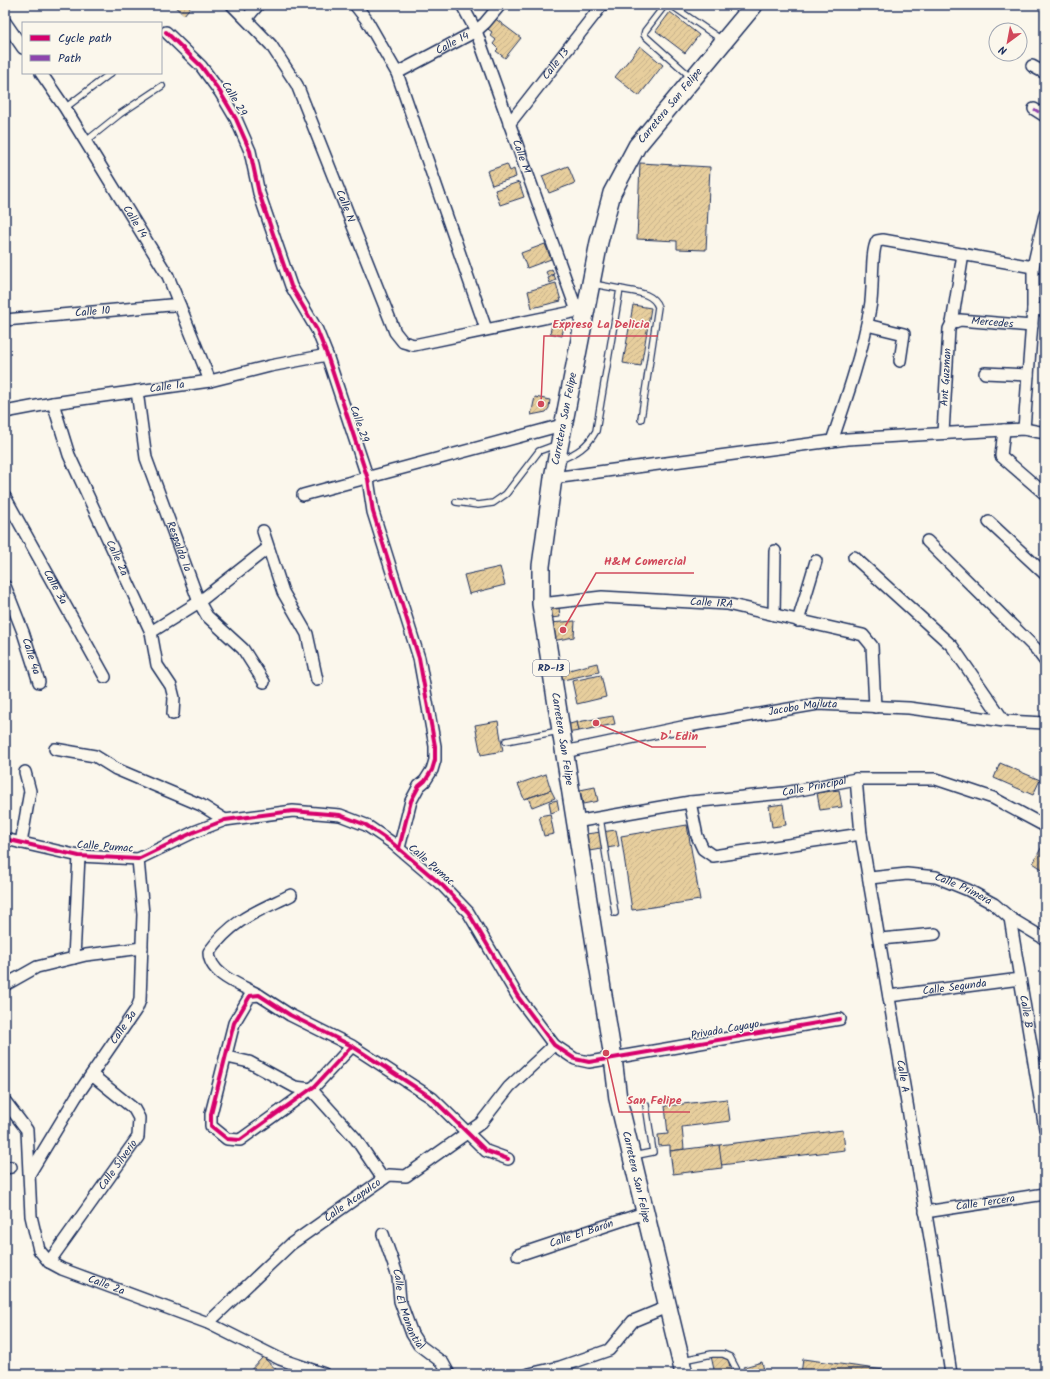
<svg xmlns="http://www.w3.org/2000/svg" width="1050" height="1379" font-family="Kalam,sans-serif">
<style>
.building{fill:url(#building-hatch);stroke:#1b2f5e}
.lines{fill:none;stroke-linecap:round;stroke-linejoin:round}
.lane-casing{stroke:#1b2f5e;stroke-width:8}
.street-casing{stroke:#1b2f5e;stroke-width:14}
.primary-casing{stroke:#1b2f5e;stroke-width:20}
.lane{stroke:#fbf7ec;stroke-width:5.5}
.street{stroke:#fbf7ec;stroke-width:11}
.primary{stroke:#fbf7ec;stroke-width:17}
.quiet{stroke:#8e44ad;stroke-width:3;stroke-dasharray:6 3;stroke-linecap:butt}
.cycleway-casing{stroke:#fbf7ec;stroke-width:6}
.cycleway{stroke:#d6006c;stroke-width:4}
.labels{text-anchor:middle;dominant-baseline:central;stroke-width:3;stroke-linejoin:round;paint-order:stroke}
.shield{fill:#fbf7ec;stroke:#5e6b89;stroke-width:1}
.shield-label{font-size:10px;font-weight:bold;fill:#1b2f5e}
.street-label{font-size:11px;fill:#1b2f5e;stroke:#fbf7ec}
.leader{fill:none;stroke:#d1495b;stroke-width:1.5}
.callout-dot{fill:#d1495b;stroke:#fbf7ec;stroke-width:1.5}
.callout-label{font-size:12px;text-anchor:middle;font-weight:bold;fill:#d1495b;stroke:#fbf7ec;stroke-width:3;stroke-linejoin:round;paint-order:stroke}
</style>
<defs>
<pattern id="building-hatch" width="6" height="6" patternUnits="userSpaceOnUse"><rect width="6" height="6" fill="#e7ce9d"/><path d="M-1 1l2-2M0 6l6-6M5 7l2-2" fill="none" stroke="#c6b18a"/></pattern>
</defs>
<rect width="100%" height="100%" fill="#fbf7ec"/>
<filter id="ink" filterUnits="userSpaceOnUse"><feTurbulence type="fractalNoise" baseFrequency=".025" numOctaves="2"/><feDisplacementMap in="SourceGraphic" scale="8" xChannelSelector="R" yChannelSelector="G"/><feConvolveMatrix kernelMatrix="1 2 1 2 8 2 1 2 1" color-interpolation-filters="sRGB"/></filter>
<g filter="url(#ink)">
<g class="building">
<polygon points="173,5 192,5 184,15"/>
<polygon points="670,12 699,35 685,53 656,31"/>
<polygon points="493,17 521,38 505,58 496,51 498,49 493,44 496,40 490,35 492,32 485,27"/>
<polygon points="640,46 663,65 639,96 615,77"/>
<polygon points="640,163 710,167 706,250 677,249 677,241 637,239"/>
<polygon points="507,164 510,171 514,169 516,177 492,185 487,171"/>
<polygon points="568,166 575,183 549,193 542,176"/>
<polygon points="519,182 524,197 500,205 495,190"/>
<polygon points="545,244 551,259 527,268 521,253"/>
<polygon points="552,269 554,274 548,276 546,272"/>
<polygon points="554,275 556,280 550,283 548,278"/>
<polygon points="556,283 561,301 532,308 528,291"/>
<polygon points="633,305 651,308 641,366 623,363"/>
<polygon points="552,324 564,326 562,336 550,333"/>
<polygon points="535,397 550,400 549,408 546,412 531,415"/>
<polygon points="500,567 505,585 469,594 464,575"/>
<polygon points="559,607 560,617 550,618 548,608"/>
<polygon points="575,621 574,637 552,641 550,623"/>
<polygon points="597,663 599,672 563,680 561,672"/>
<polygon points="601,675 606,697 577,704 572,681"/>
<polygon points="613,716 615,724 579,731 577,722"/>
<polygon points="498,721 503,751 481,755 475,725"/>
<polygon points="577,722 579,731 567,733 566,725"/>
<polygon points="1000,763 1040,780 1033,795 994,778"/>
<polygon points="546,774 551,790 524,799 518,784"/>
<polygon points="595,787 598,801 583,804 580,790"/>
<polygon points="551,790 555,798 532,807 528,798"/>
<polygon points="839,790 842,807 820,810 817,793"/>
<polygon points="557,800 559,810 551,813 549,802"/>
<polygon points="783,804 786,825 772,827 769,806"/>
<polygon points="550,814 554,834 544,836 539,816"/>
<polygon points="687,825 700,900 632,910 621,836"/>
<polygon points="616,830 619,846 589,851 586,834"/>
<polygon points="1045,841 1045,871 1033,863"/>
<polygon points="727,1099 730,1121 682,1127 684,1149 670,1151 670,1145 659,1146 658,1135 668,1134 665,1106"/>
<polygon points="843,1130 845,1150 721,1165 719,1145"/>
<polygon points="719,1145 722,1168 673,1174 670,1151"/>
<polygon points="726,1352 732,1374 715,1374 711,1356"/>
<polygon points="263,1357 281,1374 247,1374"/>
<polygon points="803,1359 913,1374 801,1374"/>
<polygon points="762,1362 765,1374 746,1374 744,1367"/>
</g>
<g class="lines">
<defs>
<g id="lane">
<polyline points="665,5 645,31 644,35 691,77"/>
<polyline points="671,5 722,40"/>
<polyline points="65,108 111,73"/>
<polyline points="85,142 120,114 162,86"/>
<path d="M620,289C634,292 653,292 658,307L641,419"/>
<path d="M560,460C577,453 587,447 596,431L620,289L593,284"/>
<polyline points="456,502 478,505 493,503 506,494 539,451 558,444"/>
<polyline points="506,741 559,731"/>
<polyline points="600,818 615,913"/>
<polyline points="633,1156 653,1152 646,1105"/>
<polyline points="683,1360 712,1354 723,1354 730,1357 739,1374"/>
</g>
<g id="street">
<path id="s1" d="M232,5L271,45L297,85L395,332L403,342L414,345L587,309"/>
<polyline points="355,5 366,19 397,73 486,329"/>
<path id="s2" d="M462,5L476,31L577,311"/>
<polyline points="247,18 258,5"/>
<polyline points="5,22 23,48"/>
<polyline points="166,32 201,66 220,92 236,119 250,151 259,193 291,286 317,330 327,355 368,479 373,512 419,658 435,746 435,760 432,770 425,781 419,786 411,801 399,848"/>
<polyline points="1032,66 1045,73"/>
<path id="s3" d="M41,73L65,108L168,276L210,381"/>
<path id="s4" d="M397,73L476,31L485,23L500,5"/>
<polyline points="1034,109 1045,116"/>
<path id="s5" d="M509,124L602,5"/>
<polyline points="1033,309 1045,310"/>
<path id="s6" d="M5,320L170,305L180,306"/>
<path id="s7" d="M952,323L960,320L1032,326"/>
<polyline points="867,325 904,334 900,361"/>
<polyline points="985,373 1028,375"/>
<path id="s8" d="M137,391L146,458L199,602L207,616L243,649L264,682"/>
<path id="s9" d="M53,403L69,455L151,632L157,665L171,686L174,698L173,714"/>
<path id="s10" d="M5,412L53,403L210,381L270,366L327,355"/>
<polyline points="1024,429 1033,309 1033,267 1045,214"/>
<polyline points="1004,430 1001,456 1045,494"/>
<path id="s11" d="M943,433L949,329L952,323L963,254"/>
<path d="M832,441C847,397 862,354 870,308C874,291 870,253 877,241L883,240L1033,267"/>
<polyline points="553,478 847,439 1004,430 1024,429 1045,433"/>
<polyline points="303,495 562,425"/>
<path id="s12" d="M5,497L105,677"/>
<polyline points="989,522 1045,574"/>
<polyline points="263,531 283,592 307,634 317,680"/>
<polyline points="927,541 1036,649 1045,661"/>
<polyline points="854,557 952,646 1004,721"/>
<path id="s13" d="M5,586L23,632L39,682"/>
<path id="s14" d="M541,604L602,597L727,604L863,635L872,646L875,707"/>
<polyline points="774,615 775,551"/>
<polyline points="798,621 816,561"/>
<polyline points="151,632 199,602 268,548"/>
<polyline points="55,749 95,756 116,769 201,805 225,820"/>
<path id="s15" d="M564,752L682,727L818,704L909,708L1004,721L1045,723"/>
<path id="s16" d="M856,779L861,834L935,1267L951,1374"/>
<polyline points="690,802 697,836 703,849 713,856 861,834"/>
<path id="s17" d="M575,822L690,802L784,793L856,779H936L993,798L1045,826"/>
<polyline points="5,839 79,856 138,859 194,832 225,820 293,811 340,815 366,825 391,842 443,886 468,912 518,997 554,1045 575,1059 589,1062 613,1058 840,1019"/>
<polyline points="21,843 30,791 25,772"/>
<path id="s18" d="M870,878L907,874L936,877L968,890L994,904L1010,918L1045,939"/>
<path id="s19" d="M1010,918L1045,1129"/>
<polyline points="880,939 935,934"/>
<polyline points="74,958 79,856"/>
<polyline points="5,985 37,967 86,955 142,948"/>
<path d="M259,995C241,985 209,975 209,952C233,919 256,912 291,895"/>
<path id="s20" d="M889,996L1020,979"/>
<polyline points="352,1046 290,1015 259,995 250,996 234,1023 211,1114 211,1126 227,1139 240,1140 315,1086 352,1046 432,1098 486,1151 508,1159"/>
<polyline points="227,1057 249,1062 295,1087 311,1089 356,1139 383,1179"/>
<path id="s21" d="M5,1101L27,1130L31,1216L39,1250L49,1262L62,1269L208,1323L280,1359L324,1374"/>
<polyline points="5,1168 11,1167"/>
<path id="s22" d="M30,1173L76,1097L137,1008L140,1000L143,914L138,859"/>
<path id="s23" d="M925,1212L1045,1194"/>
<path id="s24" d="M383,1234L398,1277L400,1301L412,1334L419,1345L443,1363L449,1374"/>
<path id="s25" d="M518,1255L644,1213"/>
<path id="s26" d="M49,1262L138,1137L139,1118L134,1109L92,1075"/>
<path id="s27" d="M208,1323L291,1244L389,1175L406,1176L481,1123L509,1087L554,1045"/>
<polyline points="529,1374 560,1367 609,1350 633,1321 667,1307"/>
</g>
<g id="primary">
<path id="s28" d="M684,1374L618,1099L613,1058L541,604V566L553,478L599,242L612,193L637,146L754,5"/>
</g>
</defs>
<use href="#lane" class="lane-casing"/>
<use href="#street" class="street-casing"/>
<use href="#primary" class="primary-casing"/>
<use href="#lane" class="lane"/>
<use href="#street" class="street"/>
<use href="#primary" class="primary"/>
<polyline class="quiet" points="1034,109 1045,116"/>
<defs>
<g id="cycleway">
<polyline points="166,32 201,66 220,92 236,119 250,151 259,193 291,286 317,330 327,355 368,479 373,512 419,658 435,746 435,760 432,770 425,781 419,786 411,801 399,848"/>
<polyline points="5,839 79,856 138,859 194,832 225,820 293,811 340,815 366,825 391,842 443,886 468,912 518,997 554,1045 575,1059 589,1062 613,1058 840,1019"/>
<polyline points="352,1046 290,1015 259,995 250,996 234,1023 211,1114 211,1126 227,1139 240,1140 315,1086 352,1046 432,1098 486,1151 508,1159"/>
</g>
</defs>
<use href="#cycleway" class="cycleway-casing"/>
<use href="#cycleway" class="cycleway"/>
</g>
</g>
<g class="labels">
<rect class="shield" x="533" y="660" width="36" height="16" rx="3"/>
<g class="shield-label">
<text x="551" y="668">RD-13</text>
</g>
<g class="street-label">
<text stroke="none"><textPath href="#s4" startOffset="63">Calle 14</textPath></text>
<text stroke="none"><textPath href="#s5" startOffset="76">Calle 13</textPath></text>
<text transform="translate(234 99) rotate(59)">Calle 29</text>
<text stroke="none"><textPath href="#s28" startOffset="1307">Carretera San Felipe</textPath></text>
<text stroke="none"><textPath href="#s2" startOffset="163">Calle M</textPath></text>
<text stroke="none"><textPath href="#s1" startOffset="234">Calle N</textPath></text>
<text stroke="none"><textPath href="#s3" startOffset="176">Calle 14</textPath></text>
<text stroke="none"><textPath href="#s6" startOffset="88">Calle 10</textPath></text>
<text stroke="none"><textPath href="#s7" startOffset="41">Mercedes</textPath></text>
<text stroke="none"><textPath href="#s11" startOffset="56">Ant Guzman</textPath></text>
<text stroke="none"><textPath href="#s10" startOffset="164">Calle 1a</textPath></text>
<text stroke="none"><textPath href="#s28" startOffset="971">Carretera San Felipe</textPath></text>
<text transform="translate(359 424) rotate(71)">Calle 29</text>
<text stroke="none"><textPath href="#s8" startOffset="162">Respaldo 1a</textPath></text>
<text stroke="none"><textPath href="#s9" startOffset="168">Calle 2a</textPath></text>
<text stroke="none"><textPath href="#s12" startOffset="103">Calle 3a</textPath></text>
<text stroke="none"><textPath href="#s14" startOffset="171">Calle 1RA</textPath></text>
<text stroke="none"><textPath href="#s13" startOffset="75">Calle 4a</textPath></text>
<text stroke="none"><textPath href="#s15" startOffset="243">Jacobo Majluta</textPath></text>
<text transform="translate(562 739) rotate(81)">Carretera San Felipe</text>
<text stroke="none"><textPath href="#s17" startOffset="242">Calle Principal</textPath></text>
<text transform="translate(105 847) rotate(4)">Calle Pumac</text>
<text transform="translate(431 865) rotate(41)">Calle Pumac</text>
<text stroke="none"><textPath href="#s18" startOffset="96">Calle Primera</textPath></text>
<text stroke="none"><textPath href="#s20" startOffset="66">Calle Segunda</textPath></text>
<text stroke="none"><textPath href="#s19" startOffset="95">Calle B</textPath></text>
<text stroke="none"><textPath href="#s22" startOffset="173">Calle 3a</textPath></text>
<text transform="translate(725 1030) rotate(-10)">Privada Cayayo</text>
<text stroke="none"><textPath href="#s16" startOffset="301">Calle A</textPath></text>
<text stroke="none"><textPath href="#s26" startOffset="119">Calle Silverio</textPath></text>
<text transform="translate(636 1177) rotate(77)">Carretera San Felipe</text>
<text stroke="none"><textPath href="#s27" startOffset="190">Calle Acapulco</textPath></text>
<text stroke="none"><textPath href="#s23" startOffset="61">Calle Tercera</textPath></text>
<text stroke="none"><textPath href="#s25" startOffset="67">Calle El Barón</textPath></text>
<text stroke="none"><textPath href="#s21" startOffset="235">Calle 2a</textPath></text>
<text stroke="none"><textPath href="#s24" startOffset="80">Calle El Manantial</textPath></text>
</g>
</g>
<path class="leader" d="M541 404L544 336H658M563 630L596 573H694M596 723L652 747H706M606 1053L619 1112H690"/>
<g class="callout-dot">
<circle cx="541" cy="404" r="4"/>
<circle cx="563" cy="630" r="4"/>
<circle cx="596" cy="723" r="4"/>
<circle cx="606" cy="1053" r="4"/>
</g>
<g class="callout-label">
<text x="601" y="328">Expreso La Delicia</text>
<text x="645" y="565">H&amp;M Comercial</text>
<text x="679" y="740">D' Edin</text>
<text x="654" y="1104">San Felipe</text>
</g>
<rect width="1050" height="1379" fill="none" stroke="#fbf7ec" stroke-width="20"/>
<rect x="10" y="10" width="1030" height="1359" fill="none" stroke="#1b2f5e" stroke-width="1.5" filter="url(#ink)"/>
<rect x="22" y="22" width="140" height="52" fill="#fbf7ec" stroke="#a1a7b3"/>
<rect x="30" y="35" width="20" height="6" fill="#d6006c" stroke="#a1a7b3"/>
<text x="58" y="42" font-size="12" fill="#1b2f5e">Cycle path</text>
<rect x="30" y="55" width="20" height="6" fill="#8e44ad" stroke="#a1a7b3"/>
<text x="58" y="62" font-size="12" fill="#1b2f5e">Path</text>
<g transform="translate(1008 42) rotate(212)"><circle r="19" fill="#fbf7ec" stroke="#a1a7b3"/>
<path d="M0-3L7 15L0 10L-7 15Z" fill="#d1495b"/>
<text y="-6" font-size="11" font-weight="bold" text-anchor="middle" fill="#1b2f5e">N</text>
</g>
</svg>
